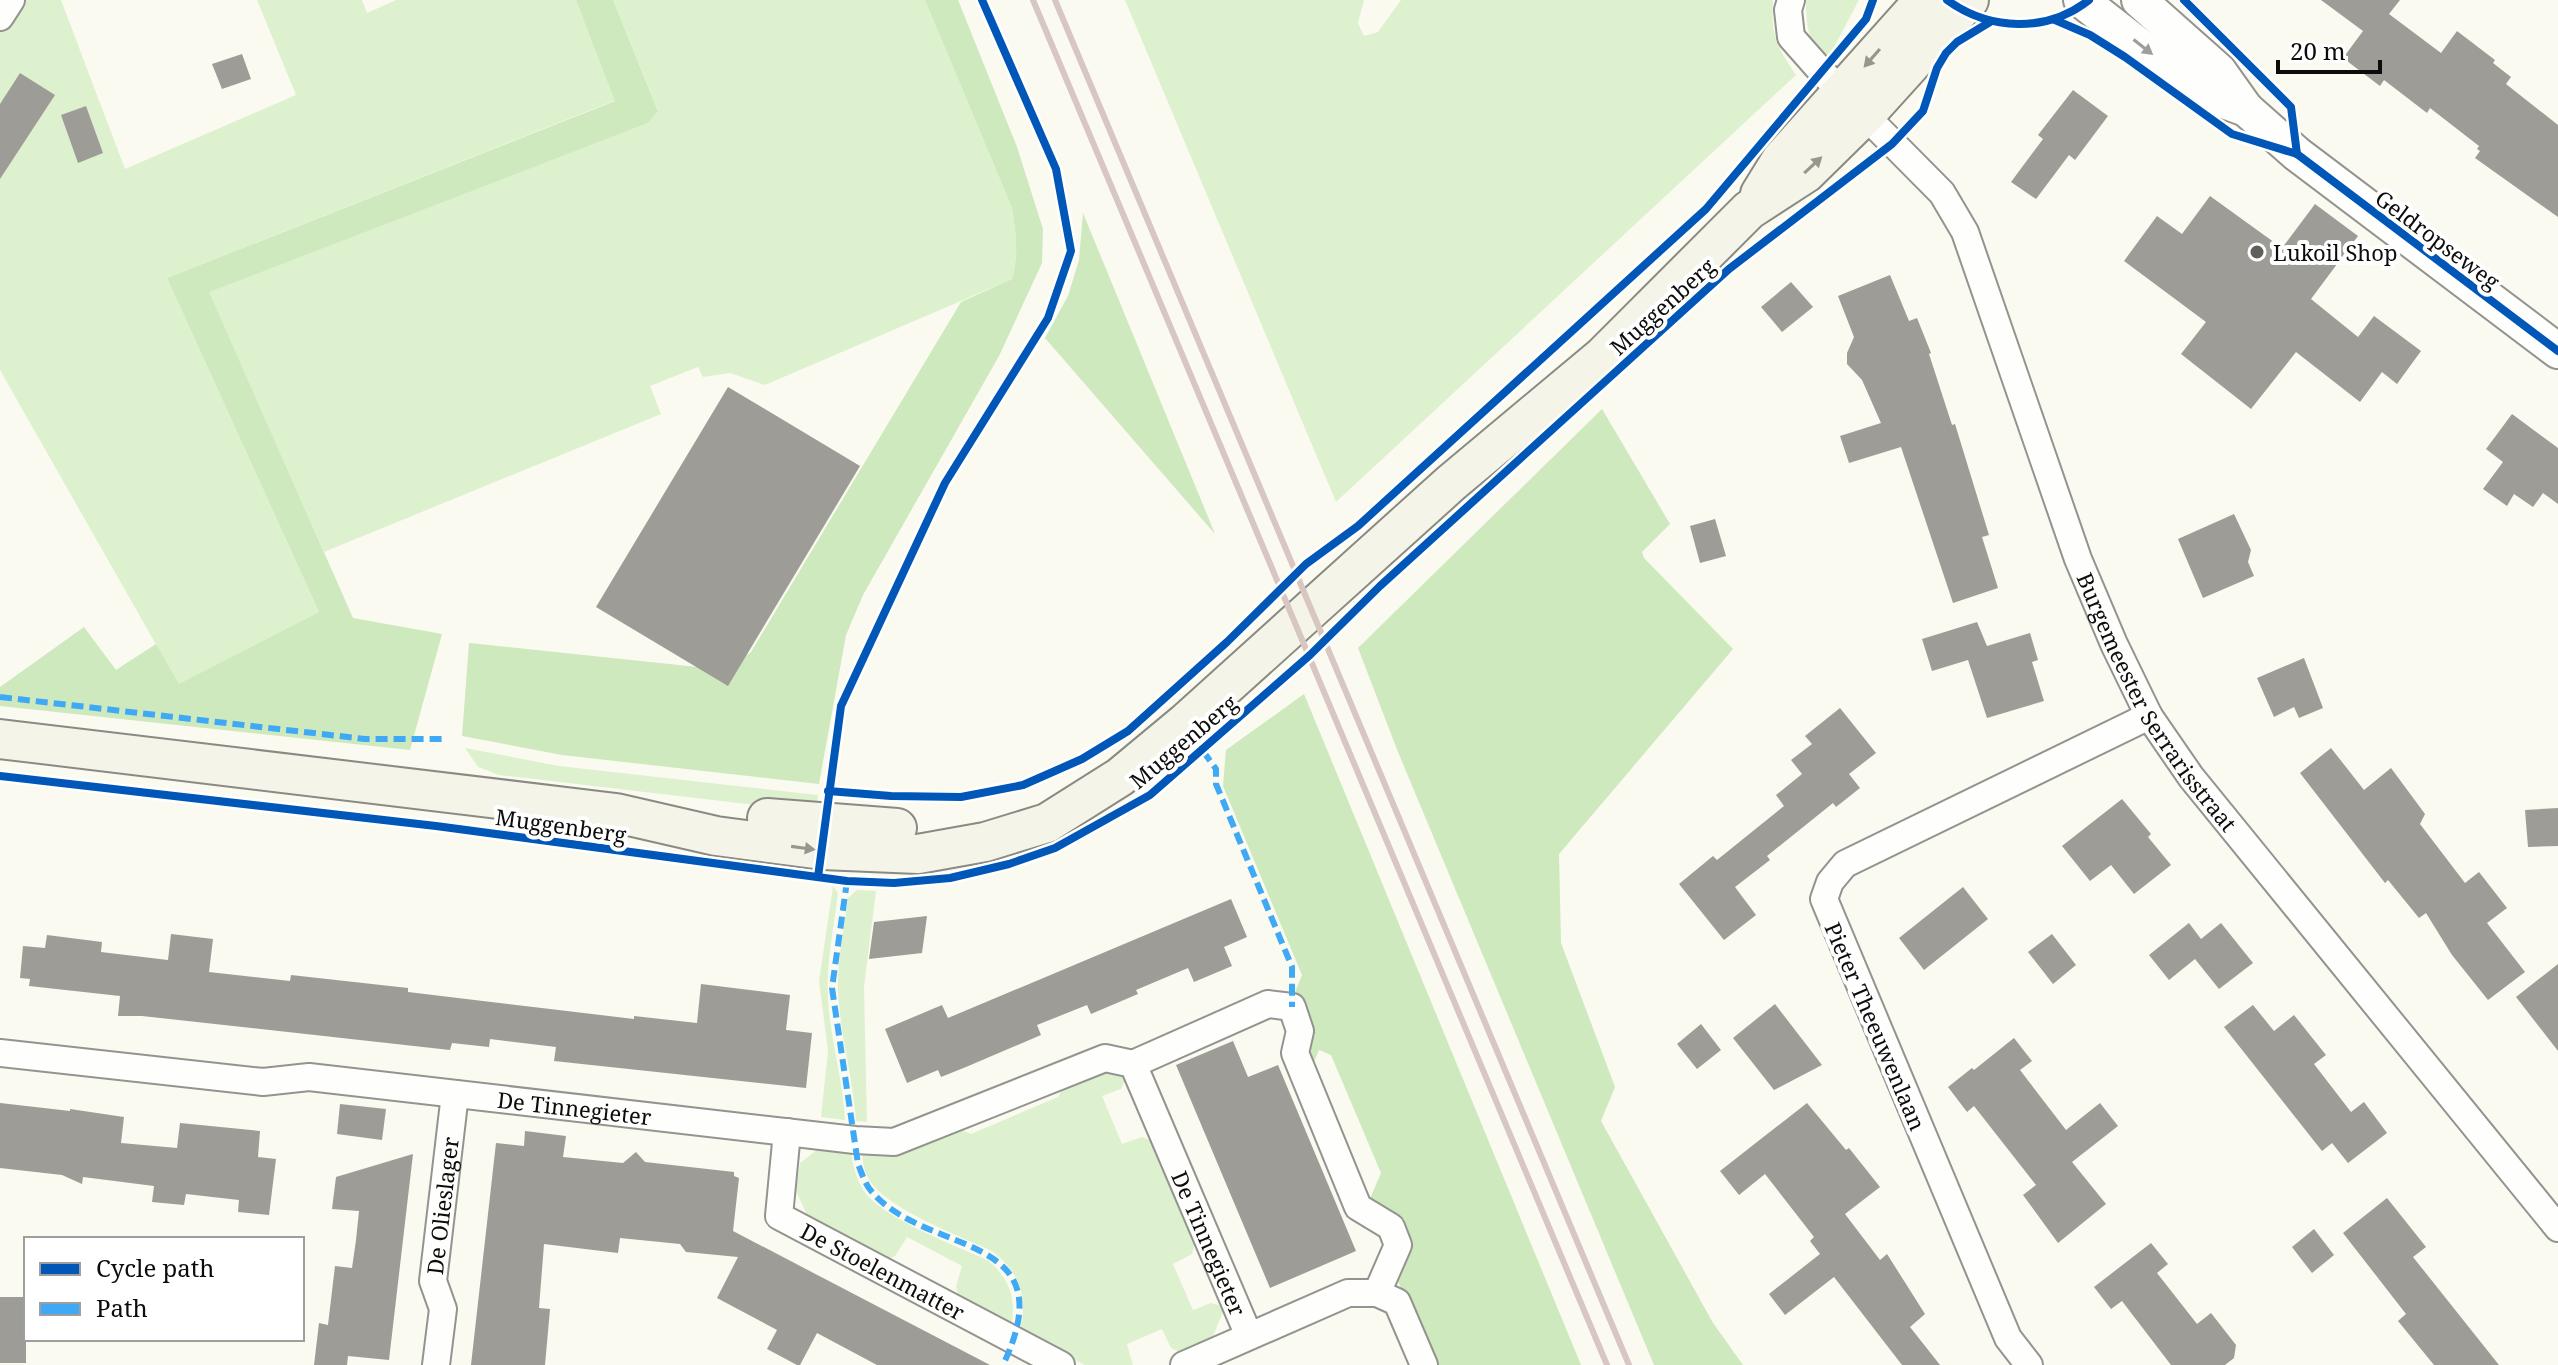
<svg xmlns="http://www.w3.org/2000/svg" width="2558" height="1365" font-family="'Noto Serif',serif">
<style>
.green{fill:#def1cf}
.forest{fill:#cde9bd}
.building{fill:#9d9c96}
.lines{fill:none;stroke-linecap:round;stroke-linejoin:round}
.minor-casing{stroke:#93938f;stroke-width:30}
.tertiary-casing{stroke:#93938f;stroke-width:38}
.secondary-casing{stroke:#8a8a85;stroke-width:42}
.minor{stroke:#fefefd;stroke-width:26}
.tertiary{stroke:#fefefd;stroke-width:34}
.secondary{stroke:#f4f4e8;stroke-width:38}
.rail{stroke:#d7c6c2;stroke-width:6}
.quiet{stroke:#3fa9f5;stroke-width:6;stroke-dasharray:12 6;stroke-linecap:butt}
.cycleway-casing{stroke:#fff;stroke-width:13}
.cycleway{stroke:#0057b8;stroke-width:8}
.oneway{fill:#9d9d9d}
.oneway2{fill:#979790}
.poi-dot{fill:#5f5f5c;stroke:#fff;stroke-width:3}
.labels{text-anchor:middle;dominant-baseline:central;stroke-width:8;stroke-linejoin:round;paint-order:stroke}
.street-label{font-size:22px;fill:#0c0c0c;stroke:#fff}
.poi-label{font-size:22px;fill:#0c0c0c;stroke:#fff;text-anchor:start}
</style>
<rect width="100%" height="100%" fill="#fafaf0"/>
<g class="green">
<polygon points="20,0 61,0 125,169 296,95 257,0 362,0 367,13 396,0 576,0 616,100 167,278 319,612 179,685 0,370 0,30"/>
<path d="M613,0H925L1012,208C1016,233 1019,254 1012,279L765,385L730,373L703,377L698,367L650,386L661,414L324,552L208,291L648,123L658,110Z"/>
<path d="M1125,0H1364L1358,23L1364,36L1378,32L1401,0H1773C1771,37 1776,45 1796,75L1336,502Z"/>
<path d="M1806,0H1859L1826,62C1808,46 1806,24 1806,0Z"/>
<polygon points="465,748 559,766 818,795 816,812 499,775 478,767"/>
<path d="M833,886L838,893C834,927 826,963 828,998C830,1039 843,1079 845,1120L821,1117L828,1051L819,981Z"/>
<path d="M857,890L876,891L864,987L867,1122L856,1121C853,1077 840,1035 838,991C837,961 844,929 848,898Z"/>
<path d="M1106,1066L1127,1076L1121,1089L1102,1096L1122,1144L1142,1137L1155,1142L1196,1240L1192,1254L1173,1264L1193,1310L1211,1303L1225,1307L1211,1341L1183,1354L1171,1348L1162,1329L1127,1344L1133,1365H1085L1020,1331C1028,1298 1020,1272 992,1251C960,1236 895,1212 873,1185C865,1176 862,1162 862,1150L958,1128L971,1134L1058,1097L1065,1084Z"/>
<path d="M822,1146L851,1149C852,1165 857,1183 867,1195C889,1221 955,1245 987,1260C1009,1277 1017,1299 1011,1326L959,1300L956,1286L962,1266L907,1237L895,1256L884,1261L810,1221L796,1191L800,1163Z"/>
</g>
<g class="forest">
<polygon points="576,0 613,0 658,111 648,123 209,292 353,618 442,634 410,750 0,706 0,687 84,627 116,670 156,644 179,684 319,612 167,278 615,101"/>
<path d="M925,0H958L1017,147L1043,229L1042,263L999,356L863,595L846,635L819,784L562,755L462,736L469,643L726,670L751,652L961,302L1012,279C1019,254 1016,233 1012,208Z"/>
<polygon points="1083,213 1215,534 1045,338 1068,296 1079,260"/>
<polygon points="1602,409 1670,524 1642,552 1644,558 1733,649 1559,854 1561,943 1615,1087 1601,1121 1713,1323 1743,1365 1654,1365 1398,752 1358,648"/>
<polygon points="1304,694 1581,1365 1434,1365 1397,1279 1412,1245 1399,1215 1369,1201 1381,1173 1331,1055 1319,1050 1312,1067 1293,997 1302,975 1223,786 1226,750"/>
</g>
<g class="building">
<polygon points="2321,0 2400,0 2389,14 2441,53 2457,31 2495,60 2493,63 2511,77 2506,84 2558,125 2558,217 2475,158 2480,151 2477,149 2479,146 2430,108 2427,113 2384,80 2380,86 2343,58 2363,31"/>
<polygon points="242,54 251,79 222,89 212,64"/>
<polygon points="20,73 55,95 0,179 0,104"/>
<polygon points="2073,90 2108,116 2075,160 2069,155 2036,199 2011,182 2043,139 2038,135"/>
<polygon points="86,106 103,153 78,163 61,115"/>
<polygon points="2210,196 2282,248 2315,204 2358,236 2311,299 2358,337 2374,316 2421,351 2397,384 2382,372 2360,402 2296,352 2251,409 2181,354 2206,322 2124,261 2157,216 2182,234"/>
<polygon points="1890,275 1909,321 1917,318 1931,353 1929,354 1952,425 1955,424 1989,535 1982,537 1998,588 1953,603 1901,447 1849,463 1840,436 1881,423 1862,380 1847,364 1847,353 1854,337 1838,296"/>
<polygon points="1791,282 1813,307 1782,332 1761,307"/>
<polygon points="728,387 860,466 728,686 596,607"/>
<polygon points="2512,414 2558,448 2558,504 2543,493 2533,507 2514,494 2507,506 2483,489 2503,462 2486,449"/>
<polygon points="2234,514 2251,550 2248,562 2254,576 2203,598 2178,539"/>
<polygon points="1715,519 1726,556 1700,563 1690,526"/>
<polygon points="1977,622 1987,646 2030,633 2038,660 2032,662 2044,701 1987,718 1968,660 1932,671 1922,639"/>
<polygon points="2304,658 2323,708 2299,718 2294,707 2274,717 2257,678"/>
<polygon points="1840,708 1876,753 1849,774 1860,788 1836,807 1833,803 1767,856 1770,860 1735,887 1756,915 1724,940 1679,884 1713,856 1717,860 1784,806 1776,795 1802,774 1791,760 1812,744 1805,736"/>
<polygon points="2331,748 2364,790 2391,768 2425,814 2420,824 2465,883 2479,872 2507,908 2487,923 2525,972 2488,1000 2452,955 2426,913 2419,918 2388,880 2385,883 2300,773"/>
<polygon points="2122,799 2151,834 2148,837 2171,865 2134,894 2111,865 2090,881 2062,846"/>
<polygon points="2558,808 2558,846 2528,847 2525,810"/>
<polygon points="1963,887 1988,919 1924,970 1899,938"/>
<polygon points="1231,899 1247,937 1224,947 1232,966 1194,982 1188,968 1136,990 1138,994 1091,1014 1087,1005 1037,1025 1041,1035 966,1067 941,1077 938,1070 907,1083 885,1029 942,1005 948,1018"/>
<polygon points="927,916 922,953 869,959 874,922"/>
<polygon points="2189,923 2201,939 2221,923 2253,963 2219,989 2195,959 2169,980 2149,955"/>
<polygon points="171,934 213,939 209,972 290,981 291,975 408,988 408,992 634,1019 634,1016 697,1023 701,984 790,995 786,1030 812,1033 806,1088 554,1061 556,1047 490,1039 489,1047 452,1043 450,1050 142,1016 118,1016 120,996 29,986 30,979 20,978 23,946 45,948 47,935 102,942 101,952 168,960"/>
<polygon points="2052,934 2076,965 2053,984 2028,952"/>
<polygon points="2558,964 2558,1051 2516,997"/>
<polygon points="1775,1004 1822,1065 1774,1090 1733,1038"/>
<polygon points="2253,1005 2274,1031 2294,1015 2326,1055 2314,1064 2351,1112 2364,1102 2387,1133 2348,1163 2332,1143 2322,1151 2224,1027"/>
<polygon points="1701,1024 1721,1050 1697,1069 1677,1044"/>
<polygon points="2014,1038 2032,1061 2020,1070 2066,1130 2100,1103 2118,1126 2072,1162 2106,1204 2058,1243 2023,1195 2036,1185 1974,1106 1967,1112 1948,1087 1972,1068 1974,1070"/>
<polygon points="1233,1041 1248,1077 1278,1065 1356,1251 1270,1288 1176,1065"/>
<polygon points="0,1103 70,1111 70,1109 124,1117 121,1143 177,1148 180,1123 260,1131 258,1157 276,1159 269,1215 238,1212 239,1200 186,1194 184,1205 152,1202 154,1186 83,1177 82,1184 62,1175 0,1168"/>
<polygon points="1807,1103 1846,1150 1849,1148 1880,1187 1845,1214 1880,1260 1887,1254 1925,1314 1910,1327 1940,1365 1902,1365 1834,1277 1785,1315 1769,1294 1820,1254 1810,1241 1814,1237 1765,1174 1739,1195 1720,1171"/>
<polygon points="340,1104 386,1109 382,1140 337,1134"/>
<polygon points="525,1131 566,1136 563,1157 623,1163 636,1152 645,1162 734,1172 734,1176 739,1178 733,1231 990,1365 877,1365 817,1333 800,1365 797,1365 767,1349 777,1330 717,1298 738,1257 686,1252 680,1244 620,1238 618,1253 544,1244 539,1308 550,1309 545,1365 471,1365 496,1143 524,1146"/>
<polygon points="413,1154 389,1360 348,1356 347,1365 314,1365 319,1323 328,1325 335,1266 352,1268 356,1240 359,1211 332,1209 336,1177"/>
<polygon points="2387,1198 2426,1247 2413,1257 2499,1365 2434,1365 2398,1321 2406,1314 2343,1233"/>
<polygon points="2314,1229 2334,1255 2312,1273 2292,1247"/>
<polygon points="2151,1243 2168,1264 2157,1273 2197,1324 2211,1313 2236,1345 2234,1358 2225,1365 2171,1365 2122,1301 2111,1309 2094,1287"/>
<rect x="0" y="1297" width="26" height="66"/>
</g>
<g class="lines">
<defs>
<g id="minor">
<path id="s1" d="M1791,0L1788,10L1791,37L1821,71L1942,193L1965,232L2078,559L2114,644L2149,716L2191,777L2558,1228"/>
<polyline points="0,17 11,0"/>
<path id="s2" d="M0,1053L263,1082L309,1077L855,1140L894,1142L1105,1058L1133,1064L1249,1336"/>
<polyline points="1133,1064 1268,1004 1292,1007 1300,1031 1295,1053 1358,1207 1391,1227 1398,1245 1377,1293"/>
<path id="s3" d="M787,1132L779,1216L1061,1365"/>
<path id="s4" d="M436,1365L443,1309L433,1281L455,1094"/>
<polyline points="1184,1365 1348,1293 1377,1293 1397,1302 1424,1365"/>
<polyline points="2029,1365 2008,1338 1824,899 1830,882 1845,864 2149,716"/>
</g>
<g id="tertiary">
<polyline points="2081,0 2199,92 2246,109"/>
<polyline points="2139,0 2219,71 2246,109 2297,154 2558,351"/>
</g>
<g id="secondary">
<polyline points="1760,194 1781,160 1924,0"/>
<polyline points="0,739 616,813 716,836 822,850 918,854 985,842 1047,823 1120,777 1185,723 1451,483 1603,356 1749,210 1806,173 1865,115 1969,0"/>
<polyline points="767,818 897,828"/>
</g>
</defs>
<use href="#minor" class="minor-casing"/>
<use href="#tertiary" class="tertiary-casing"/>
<use href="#secondary" class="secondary-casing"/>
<use href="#minor" class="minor"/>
<use href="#tertiary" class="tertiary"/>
<use href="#secondary" class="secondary"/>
<g class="rail">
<polyline points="1033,0 1607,1365"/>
<polyline points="1055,0 1629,1365"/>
</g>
<g class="quiet">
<polyline points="0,697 365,739 443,739"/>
<polyline points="1203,751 1216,769 1216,784 1292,967 1292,1007"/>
<path d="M847,881L832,988L858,1164C862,1174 865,1184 872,1192C928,1257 1067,1230 1003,1365"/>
</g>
<defs>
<g id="cycleway">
<path d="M1947,0C1990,31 2047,33 2089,0"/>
<polyline points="2184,0 2291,107 2297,154"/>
<polyline points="2055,20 2090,35 2125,57 2232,134 2297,154 2558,351"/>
<polyline points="0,776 436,826 847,881 894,883 950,878 1009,864 1055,848 1150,795 1310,655 1380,586 1729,269 1892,144 1923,111 1937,68 1946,53 1957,42 1990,22"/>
<polyline points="828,791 891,796 961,797 1023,785 1082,759 1128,731 1227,642 1306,564 1358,526 1706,209 1866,19 1873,0"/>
<polyline points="818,877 841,706 945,483 1048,318 1071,251 1056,169 982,0"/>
</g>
</defs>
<use href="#cycleway" class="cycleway-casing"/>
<use href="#cycleway" class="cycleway"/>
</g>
<defs><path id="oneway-solid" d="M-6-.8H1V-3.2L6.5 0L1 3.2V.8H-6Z" transform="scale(2)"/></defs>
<use class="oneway" href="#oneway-solid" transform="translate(2143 47) rotate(38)"/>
<g class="oneway2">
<use href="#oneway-solid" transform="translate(1872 58) rotate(131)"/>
<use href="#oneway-solid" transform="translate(1813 165) rotate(-43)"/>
<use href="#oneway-solid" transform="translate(803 848) rotate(8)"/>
</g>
<circle class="poi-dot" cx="2257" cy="252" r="8"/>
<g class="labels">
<g class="street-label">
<text transform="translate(2438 239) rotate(37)">Geldropseweg</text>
<text transform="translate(1662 306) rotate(-42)">Muggenberg</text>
<text stroke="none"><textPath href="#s1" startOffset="810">Burgemeester Serrarisstraat</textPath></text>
<text transform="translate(1183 741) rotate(-40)">Muggenberg</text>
<text transform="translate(561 825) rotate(8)">Muggenberg</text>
<text transform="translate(1876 1026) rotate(67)">Pieter Theeuwenlaan</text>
<text stroke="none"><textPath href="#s2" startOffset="578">De Tinnegieter</textPath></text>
<text stroke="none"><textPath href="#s4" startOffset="162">De Olieslager</textPath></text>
<text stroke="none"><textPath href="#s2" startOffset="1350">De Tinnegieter</textPath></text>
<text stroke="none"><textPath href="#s3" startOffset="202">De Stoelenmatter</textPath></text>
</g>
<g class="poi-label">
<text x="2273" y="252">Lukoil Shop</text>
</g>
</g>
<rect x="24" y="1237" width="280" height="104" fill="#ffffff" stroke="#9e9e9e" stroke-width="2"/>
<rect x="40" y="1263" width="40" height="12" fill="#0057b8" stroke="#9e9e9e" stroke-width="2"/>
<text x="96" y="1277" font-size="24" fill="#0c0c0c">Cycle path</text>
<rect x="40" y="1303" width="40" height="12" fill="#3fa9f5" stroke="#9e9e9e" stroke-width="2"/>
<text x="96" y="1317" font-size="24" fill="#0c0c0c">Path</text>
<path d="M2278 60v12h102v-12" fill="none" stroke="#0c0c0c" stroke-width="4"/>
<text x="2290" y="60" font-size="24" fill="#0c0c0c" stroke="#ffffff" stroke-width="6" paint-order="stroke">20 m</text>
</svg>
